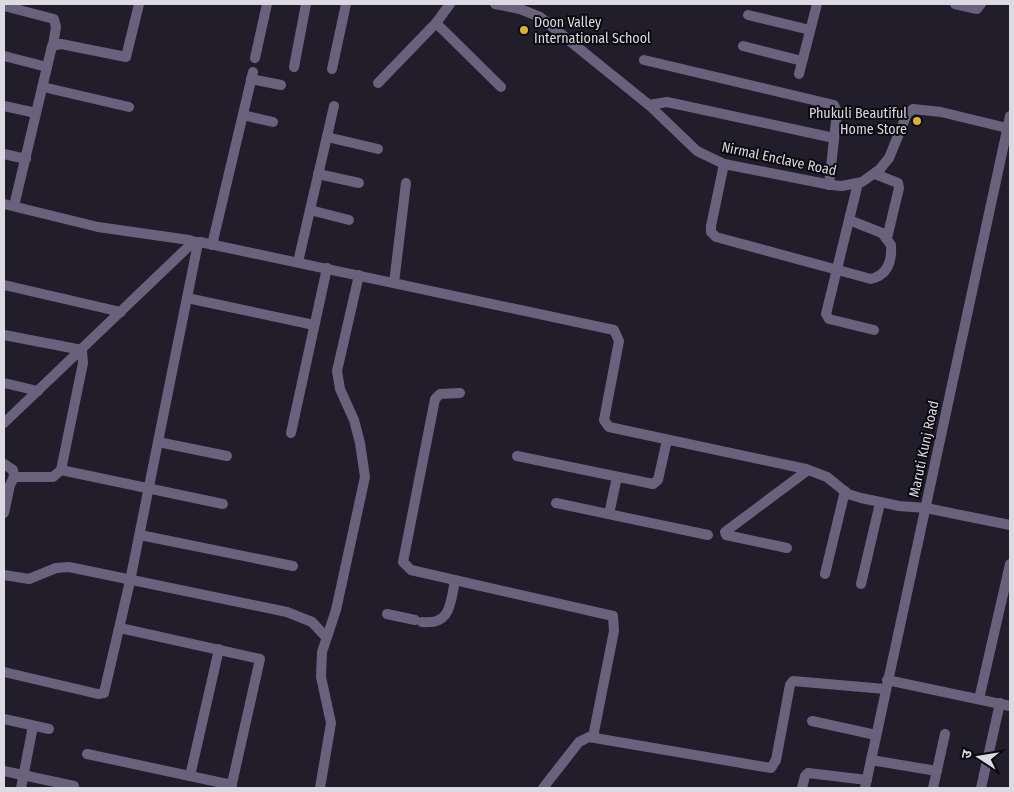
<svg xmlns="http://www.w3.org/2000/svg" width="1014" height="792" font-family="'Fira Sans Condensed','Noto Sans Devanagari',sans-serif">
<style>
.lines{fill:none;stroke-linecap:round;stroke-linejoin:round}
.minor{stroke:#6a627d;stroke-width:10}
.poi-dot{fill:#deb133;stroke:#0a090e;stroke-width:2}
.labels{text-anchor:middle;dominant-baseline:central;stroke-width:4;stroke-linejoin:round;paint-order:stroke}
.poi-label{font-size:14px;fill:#dbd9e2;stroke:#0a090e;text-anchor:start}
.street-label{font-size:14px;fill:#dbd9e2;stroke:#0a090e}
</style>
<rect width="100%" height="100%" fill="#211d2a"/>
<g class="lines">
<g class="minor">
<polyline points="495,4 520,9 540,17 649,105 697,151 724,164 831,185 842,186 862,182 880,169 889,158 907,114 913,109 941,112 1007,128"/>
<polyline points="955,4 977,9 981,4"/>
<polyline points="4,6 54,19 56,27 53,45"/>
<polyline points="748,15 810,30"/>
<polyline points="436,23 501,87"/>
<polyline points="743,46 802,61"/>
<polyline points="4,56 47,67"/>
<polyline points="255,58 267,4"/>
<polyline points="644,60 834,105 837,112 829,185"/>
<polyline points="294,67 306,4"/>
<polyline points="332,69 346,4"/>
<polyline points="799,74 817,4"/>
<polyline points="251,79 281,85"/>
<polyline points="378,83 436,23 450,4"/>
<polyline points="43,87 129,107"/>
<polyline points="649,105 667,102 834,138"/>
<polyline points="4,106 36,113"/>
<polyline points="243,115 273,122"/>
<polyline points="327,137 378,149"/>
<polyline points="4,154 26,159"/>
<path d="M724,164L711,226V232L716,237L871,279C888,275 892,261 891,245L882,233L849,220"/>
<polyline points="318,174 359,183"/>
<polyline points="875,174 898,183 899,188 887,238"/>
<polyline points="858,183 826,314 829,319 874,330"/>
<polyline points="4,204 98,227 189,240 195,242 197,248 130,581 104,693 98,694 4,672"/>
<polyline points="14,206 52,46 61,44 126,57 139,4"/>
<polyline points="310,210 349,220"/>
<polyline points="212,245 253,72"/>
<polyline points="298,262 334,106"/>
<polyline points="394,283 406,183"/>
<polyline points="4,285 121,312"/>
<polyline points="187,298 314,325"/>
<polyline points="4,335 77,349 82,351 83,363 61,470 53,477 14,477 10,485 4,513"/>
<polyline points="4,383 38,391"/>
<polyline points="460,393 440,394 435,399 403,562 411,570 613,616 614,631 593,737"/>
<polyline points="4,423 187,248 195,242 200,242 614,330 619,341 604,420 609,427 806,469 827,477 848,494 861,498 899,506 926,508 1010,525"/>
<polyline points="291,433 327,268"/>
<polyline points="158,442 227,456"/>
<polyline points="517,456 653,484 658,480 667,440"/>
<polyline points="4,464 13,470 14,477"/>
<polyline points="61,470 223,504"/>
<polyline points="556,503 708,535"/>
<polyline points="609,514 617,477"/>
<polyline points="140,535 293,566"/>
<polyline points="787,548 726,535 725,532 808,470"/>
<polyline points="825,574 845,491"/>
<polyline points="4,575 29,579 56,568 69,567 287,612 312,622 326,637"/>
<polyline points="861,584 880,503"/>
<polyline points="387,614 415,620"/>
<path d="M422,622C451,625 450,604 455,581"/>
<polyline points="120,628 260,659 231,788"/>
<polyline points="887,680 1010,706"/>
<polyline points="979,699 1010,564"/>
<polyline points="4,719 49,729"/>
<polyline points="812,721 876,735"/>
<polyline points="87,754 232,785"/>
<polyline points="871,760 937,771"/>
<polyline points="4,771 74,786"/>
<polyline points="190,776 219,649"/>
<polyline points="21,788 33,726"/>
<polyline points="320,788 331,723 321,677 322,652 336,610 365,477 360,443 354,420 340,389 337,371 359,275"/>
<polyline points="543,788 579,742 589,737 771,768 776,760 790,685 793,681 885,689"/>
<polyline points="802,788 805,776 808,773 867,780"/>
<polyline points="865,788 1010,116"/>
<polyline points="933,788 945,734"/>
<polyline points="981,788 1000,703"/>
</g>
</g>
<g class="poi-dot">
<circle cx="524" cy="30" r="5"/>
<circle cx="917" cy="121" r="5"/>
</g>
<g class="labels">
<g class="poi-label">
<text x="534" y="22">Doon Valley<tspan x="534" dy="16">International School</tspan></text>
<text x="907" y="113" text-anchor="end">Phukuli Beautiful<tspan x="907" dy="16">Home Store</tspan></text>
</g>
<g class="street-label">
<text transform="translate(779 159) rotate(12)">Nirmal Enclave Road</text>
<text transform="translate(924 449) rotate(-78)">Maruti Kunj Road</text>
</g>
</g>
<rect width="1014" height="792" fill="none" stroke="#dbd9e2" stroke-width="10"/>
<g transform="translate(979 757) rotate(282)" stroke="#0a090e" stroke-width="4" paint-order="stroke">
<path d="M0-4L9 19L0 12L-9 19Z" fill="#dbd9e2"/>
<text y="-8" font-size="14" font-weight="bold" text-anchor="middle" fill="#dbd9e2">उ</text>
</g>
</svg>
